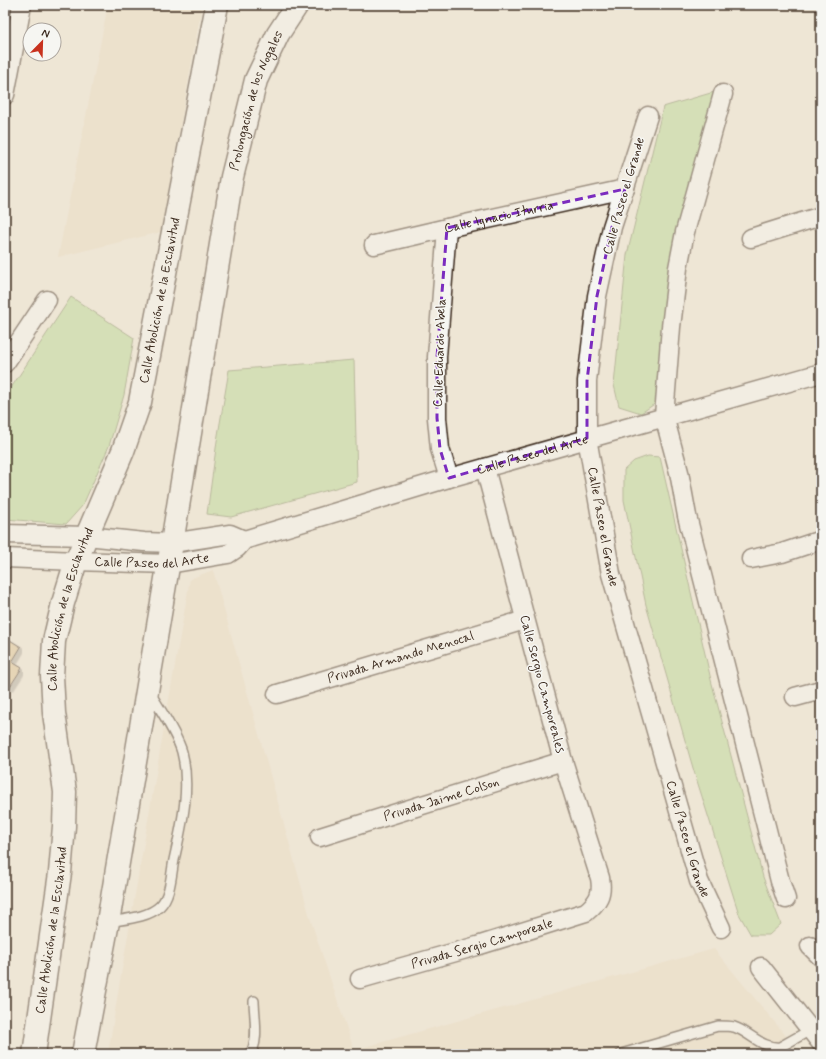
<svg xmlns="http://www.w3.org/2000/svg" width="826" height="1059" font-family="Mynerve,sans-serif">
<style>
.built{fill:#e8dbc1}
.green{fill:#b6d892;stroke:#788158}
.building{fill:#dbc191;stroke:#3b2a1e;filter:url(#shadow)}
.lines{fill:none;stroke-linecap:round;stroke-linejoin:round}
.lane-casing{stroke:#3b2a1e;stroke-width:12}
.street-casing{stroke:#3b2a1e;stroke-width:21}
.secondary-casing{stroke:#3b2a1e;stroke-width:25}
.lane{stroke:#f6f6f2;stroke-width:9}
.street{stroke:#f6f6f2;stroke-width:18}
.secondary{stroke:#f6f6f2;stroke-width:22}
.marked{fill:none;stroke:#7b2cbf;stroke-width:3;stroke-dasharray:8 5;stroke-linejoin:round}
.labels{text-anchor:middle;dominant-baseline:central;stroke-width:3;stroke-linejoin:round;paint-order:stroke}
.street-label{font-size:13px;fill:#3b2a1e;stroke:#f6f6f2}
</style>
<defs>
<filter id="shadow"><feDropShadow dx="4.5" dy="2.5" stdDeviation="0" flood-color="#0004"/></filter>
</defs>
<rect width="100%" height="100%" fill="#eee6d5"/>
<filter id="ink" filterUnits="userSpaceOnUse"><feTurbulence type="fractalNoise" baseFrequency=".025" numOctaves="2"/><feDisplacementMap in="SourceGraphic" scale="8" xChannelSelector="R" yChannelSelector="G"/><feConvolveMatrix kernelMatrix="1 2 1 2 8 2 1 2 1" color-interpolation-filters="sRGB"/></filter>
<g filter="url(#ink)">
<g class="built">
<polygon points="108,5 202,5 161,232 58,257"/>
<polygon points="213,570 311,921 354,1050 714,949 801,1054 108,1054 120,981 190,579"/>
</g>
<g class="green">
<polygon points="721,90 659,401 641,413 619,406 614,385 627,255 663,107"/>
<polygon points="71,297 134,338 124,395 109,446 83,505 66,524 5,519 5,397"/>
<polygon points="354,360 357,482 231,517 207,514 217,441 229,370"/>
<polygon points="648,456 660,457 711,680 763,877 781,924 769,935 751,935 739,914 693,768 646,605 624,500 624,470 634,461"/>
</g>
<polygon class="building" points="5,637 21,647 12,662 22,668 9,688 5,686"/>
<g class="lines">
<defs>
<g id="lane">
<path d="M108,922C124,919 148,918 160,906C171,895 171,874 174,860C182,824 191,788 182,752C177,734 160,709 150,693"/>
<path d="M249,1054C260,1045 254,1014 254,1001"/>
<path d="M621,1054L718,1026C723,1026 729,1026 734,1027C750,1032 762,1049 780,1047L821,1024"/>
</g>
<g id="street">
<polyline points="723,94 685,232 678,268 671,327 664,416 679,472 687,516 780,881 786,899"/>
<polyline points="5,95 22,5"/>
<path id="s1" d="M648,116L612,227L597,296L587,381V438L611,574L699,881L721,928"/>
<polyline points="447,228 437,357 437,418 440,449 449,478"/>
<polyline points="751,238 821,216"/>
<path id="s2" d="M374,245L447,228L625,189"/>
<polyline points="5,363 47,300"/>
<polyline points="5,534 87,536 144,542 172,543 230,534 244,540"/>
<path id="s3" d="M5,558L76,561L169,564L228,554L237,548L244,540L449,478L821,373"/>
<polyline points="751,559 782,553 821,540"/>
<path id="s4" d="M277,694L525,620"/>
<polyline points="795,697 821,690"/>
<path id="s5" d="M320,837L563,761"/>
<polyline points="810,946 821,957"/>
<polyline points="761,967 821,1043"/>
<path id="s6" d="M360,979L477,946L586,912C598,902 603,894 600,878L563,761L485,468"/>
</g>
<g id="secondary">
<path id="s7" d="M34,1054L60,873L64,826L65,792L54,713L52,676L54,641L63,603L76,561L123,451L140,402L217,5"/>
<path id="s8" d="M83,1054L108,922L172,543L232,177L256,80L278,34L297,5"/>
</g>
</defs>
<use href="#lane" class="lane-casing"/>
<use href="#street" class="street-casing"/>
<use href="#secondary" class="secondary-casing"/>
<use href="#lane" class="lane"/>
<use href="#street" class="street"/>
<use href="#secondary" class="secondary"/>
</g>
</g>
<path d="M0 0H826V1059H0ZM625,189L612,227L597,296L587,381V438L449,478L440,449L437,418V357L447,228Z" fill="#eee6d5" fill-opacity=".55" fill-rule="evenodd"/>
<path class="marked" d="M625,189L612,227L597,296L587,381V438L449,478L440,449L437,418V357L447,228Z"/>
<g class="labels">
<g class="street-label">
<text stroke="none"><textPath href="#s8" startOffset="970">Prolongación de los Nogales</textPath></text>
<text transform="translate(624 196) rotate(-74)">Calle Paseo el Grande</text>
<text stroke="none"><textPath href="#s2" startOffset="128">Calle Ignacio Iturria</textPath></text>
<text stroke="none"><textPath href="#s7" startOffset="774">Calle Abolición de la Esclavitud</textPath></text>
<text transform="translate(440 353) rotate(-88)">Calle Eduardo Abela</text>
<text stroke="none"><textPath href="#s3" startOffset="546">Calle Paseo del Arte</textPath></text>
<text stroke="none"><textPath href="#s1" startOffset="420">Calle Paseo el Grande</textPath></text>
<text stroke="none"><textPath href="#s3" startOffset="147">Calle Paseo del Arte</textPath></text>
<text stroke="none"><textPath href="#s7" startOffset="450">Calle Abolición de la Esclavitud</textPath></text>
<text stroke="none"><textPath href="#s4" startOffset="129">Privada Armando Menocal</textPath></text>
<text transform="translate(542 684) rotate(75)">Calle Sergio Camporeales</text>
<text stroke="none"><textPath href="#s5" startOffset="127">Privada Jaime Colson</textPath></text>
<text stroke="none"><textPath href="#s1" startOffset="744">Calle Paseo el Grande</textPath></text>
<text stroke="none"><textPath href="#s7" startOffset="125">Calle Abolición de la Esclavitud</textPath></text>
<text stroke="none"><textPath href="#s6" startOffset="127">Privada Sergio Camporeale</textPath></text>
</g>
</g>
<rect width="826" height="1059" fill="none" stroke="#f6f6f2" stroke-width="20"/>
<rect x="10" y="10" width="806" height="1039" fill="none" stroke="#3b2a1e" stroke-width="1.5" filter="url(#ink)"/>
<g transform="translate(42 42) rotate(23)"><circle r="19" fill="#f6f6f2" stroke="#aba49d"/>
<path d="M0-3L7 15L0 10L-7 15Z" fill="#c8321e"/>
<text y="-6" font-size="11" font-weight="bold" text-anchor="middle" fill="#3b2a1e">N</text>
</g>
</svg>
